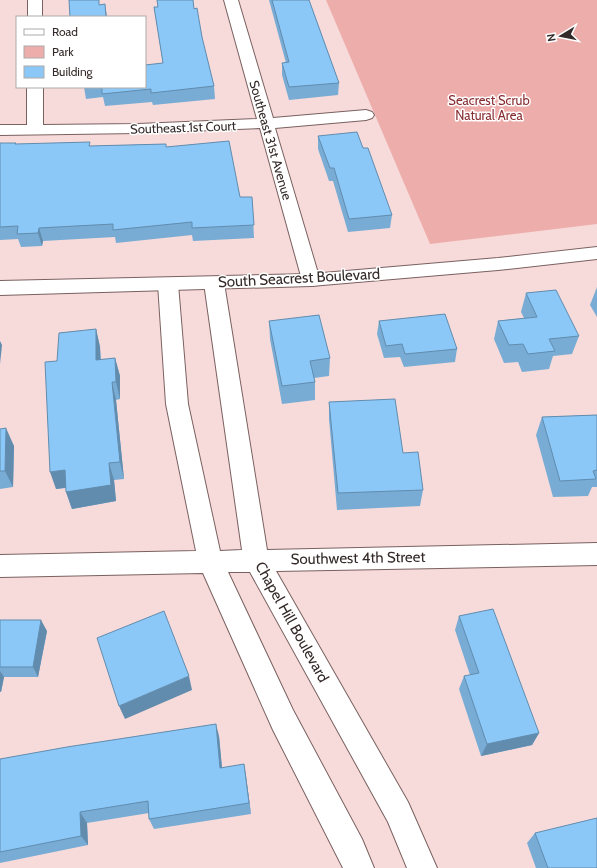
<svg xmlns="http://www.w3.org/2000/svg" width="597" height="868" font-family="Cabin,sans-serif">
<style>
.green{fill:#edadab}
.lines{fill:none;stroke-linecap:round;stroke-linejoin:round}
.minor-casing{stroke:#796160;stroke-width:2}
.tertiary-casing{stroke:#796160;stroke-width:2}
.minor{fill:#fff;fill-rule:evenodd}
.tertiary{fill:#fff;fill-rule:evenodd}
.wall{fill:#78acd5}
.shaded-wall{fill:#618cae}
.building{fill:#8bc8f8;stroke:#618cae}
.labels{text-anchor:middle;dominant-baseline:central;stroke-width:3;stroke-linejoin:round;paint-order:stroke}
.far-park-label{font-size:13px;fill:#882f33;stroke:#fff}
.far-street-label{font-size:13px;fill:#342a29;stroke:#fff}
.street-label{font-size:15px;fill:#342a29;stroke:#fff}
</style>
<rect width="100%" height="100%" fill="#f7dbda"/>
<polygon class="green" points="326,0 597,0 597,224 430,244"/>
<g class="lines">
<defs>
<g id="minor">
<rect x="28" y="0" width="14" height="17"/>
<polygon points="224,0 238,0 273,118 366,110 372,112 374,115 372,118 366,120 275,128 320,280 318,285 311,286 304,285 302,280 260,128 138,133 0,135 0,125 27,125 27,87 43,87 43,125 138,124 257,119"/>
<polygon points="214,277 221,278 224,283 267,550 597,543 597,565 276,571 408,802 437,868 407,868 388,822 250,572 228,572 293,710 362,839 374,868 343,868 273,730 203,573 0,577 0,555 196,551 166,404 158,284 161,279 168,278 175,279 178,284 188,404 220,551 242,550 204,283 207,278"/>
</g>
<polygon id="tertiary" points="597,247 597,259 498,270 311,286 0,295 0,281 311,274 498,258"/>
</defs>
<use href="#minor" class="minor-casing"/>
<use href="#tertiary" class="tertiary-casing"/>
<use href="#minor" class="minor"/>
<use href="#tertiary" class="tertiary"/>
</g>
<g class="wall">
<polygon points="269,0 309,0 339,83 338,95 289,100 282,75 282,63 286,63"/>
<polygon points="154,7 194,9 214,86 215,99 153,105 152,102 105,106 103,97 86,99 84,87 145,87 163,63"/>
<polygon points="318,136 392,215 390,228 348,232 333,181 329,181 318,149"/>
<polygon points="0,143 16,144 91,146 166,144 166,147 240,197 252,197 254,238 193,241 192,235 116,243 115,237 43,241 42,246 21,247 18,239 0,240"/>
<polygon points="597,287 597,317 590,305"/>
<polygon points="526,293 579,336 572,354 553,356 549,369 522,372 518,362 504,363 494,339 498,321 524,318 521,312"/>
<polygon points="269,321 330,358 329,376 314,378 315,382 315,400 282,404 270,339"/>
<polygon points="379,321 457,349 455,362 404,367 400,357 384,358 377,334"/>
<polygon points="96,329 100,347 101,360 115,358 120,376 120,399 116,400 124,479 114,480 116,501 72,509 66,492 66,488 56,489 57,361"/>
<polygon points="329,402 403,453 423,490 420,506 337,510 329,419"/>
<polygon points="597,415 597,487 592,487 588,496 553,497 536,435 542,417"/>
<polygon points="0,429 14,446 13,487 0,489"/>
<polygon points="459,616 539,733 532,745 481,756 459,689 464,676 470,675 455,630"/>
<polygon points="0,620 47,631 38,677 4,677 1,692 0,692"/>
<polygon points="219,736 222,768 244,764 251,814 154,829 149,819 149,813 87,823 88,845 0,863 0,759"/>
<polygon points="535,833 597,868 536,868 527,843"/>
</g>
<g class="shaded-wall">
<polygon points="105,4 107,17 106,17"/>
<polygon points="39,228 43,241 42,246 38,233"/>
<polygon points="96,329 100,347 101,378 96,360"/>
<polygon points="0,341 2,345 0,364"/>
<polygon points="115,358 120,376 120,399 116,382"/>
<polygon points="112,382 116,400 124,479 120,462"/>
<polygon points="6,428 14,446 13,487 5,471"/>
<polygon points="109,463 114,480 116,501 72,509 66,492"/>
<polygon points="65,470 71,487 56,489 50,472"/>
<polygon points="41,620 47,631 38,677 33,667"/>
<polygon points="0,671 4,677 1,692 0,691"/>
<polygon points="189,676 192,690 125,719 119,706"/>
<polygon points="216,724 219,736 223,779 220,768"/>
<polygon points="539,733 532,745 481,756 487,744"/>
<polygon points="244,764 246,776 251,814 249,803"/>
<polygon points="80,812 87,823 88,845 81,836"/>
</g>
<g class="building">
<polygon points="69,0 99,0 99,5 105,4 106,17 70,17"/>
<polygon points="157,0 193,0 194,9 197,8 202,37 214,86 151,93 151,89 102,94 102,87 145,87 145,65 163,63 154,7 158,7"/>
<polygon points="272,0 309,0 339,83 289,87 282,63 289,62"/>
<polygon points="357,132 363,148 368,148 392,215 349,219 334,168 330,168 318,136"/>
<polygon points="229,141 240,197 252,197 254,225 192,228 192,222 113,230 113,224 39,228 38,233 17,234 18,226 0,227 0,143 16,143 15,144 90,142 89,146 166,144 166,147"/>
<polygon points="556,290 579,336 549,339 555,351 528,354 523,344 509,345 498,321 537,317 526,293"/>
<polygon points="445,314 457,349 405,354 402,344 386,346 379,321"/>
<polygon points="319,315 330,358 310,361 315,382 282,386 269,321"/>
<polygon points="96,329 96,360 115,358 116,382 112,382 120,462 109,463 111,485 66,492 65,470 50,472 45,362 57,361 59,333"/>
<polygon points="395,399 403,453 418,452 423,490 338,493 329,402"/>
<polygon points="597,415 597,470 593,471 596,479 560,481 542,417"/>
<polygon points="6,428 5,471 0,471 0,429"/>
<polygon points="493,609 539,733 487,744 464,676 479,673 459,616"/>
<polygon points="164,611 189,676 119,706 97,638"/>
<polygon points="0,620 41,620 33,667 0,667"/>
<polygon points="216,724 220,768 244,764 249,803 149,819 148,801 80,812 81,836 0,852 0,759 67,747"/>
<polygon points="597,818 597,868 548,868 535,833"/>
</g>
<g class="labels">
<g class="far-park-label">
<text x="489" y="100">Seacrest Scrub<tspan x="489" dy="15">Natural Area</tspan></text>
</g>
<g class="far-street-label">
<text transform="translate(183 127) rotate(-2)">Southeast 1st Court</text>
<text transform="translate(271 140) rotate(74)">Southeast 31st Avenue</text>
</g>
<g class="street-label">
<text transform="translate(299 278) rotate(-3)">South Seacrest Boulevard</text>
<text transform="translate(358 558) rotate(-1)">Southwest 4th Street</text>
<text transform="translate(292 622) rotate(61)">Chapel Hill Boulevard</text>
</g>
</g>
<rect x="16" y="16" width="130" height="72" fill="#ffffff" stroke="#aeaaa9"/>
<rect x="24" y="29" width="20" height="6" fill="#ffffff" stroke="#aeaaa9"/>
<text x="52" y="36" font-size="12" fill="#342a29">Road</text>
<rect x="24" y="46" width="20" height="12" fill="#edadab" stroke="#aeaaa9"/>
<text x="52" y="56" font-size="12" fill="#342a29">Park</text>
<rect x="24" y="66" width="20" height="12" fill="#8bc8f8" stroke="#aeaaa9"/>
<text x="52" y="76" font-size="12" fill="#342a29">Building</text>
<g transform="translate(561 36) rotate(260)" stroke="#ffffff" stroke-width="3" paint-order="stroke">
<path d="M0-3L7 15L0 10L-7 15Z" fill="#342a29"/>
<text y="-6" font-size="11" font-weight="bold" text-anchor="middle" fill="#342a29">N</text>
</g>
</svg>
